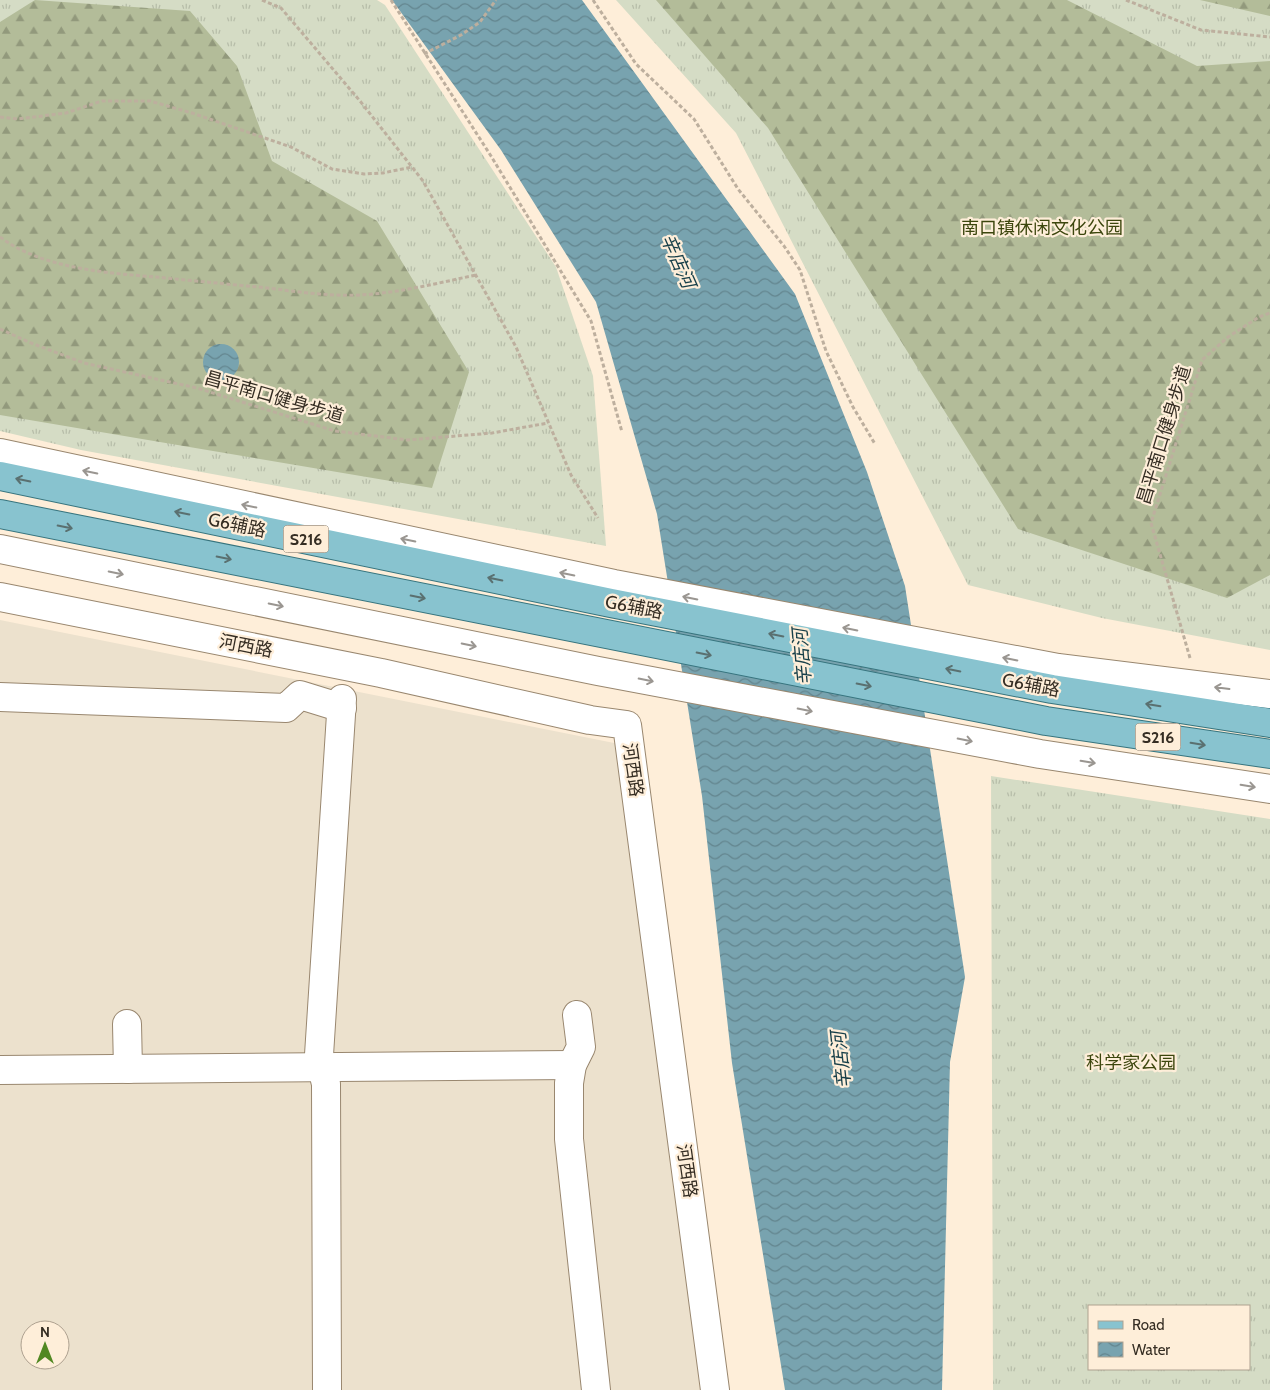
<svg xmlns="http://www.w3.org/2000/svg" width="1270" height="1390" font-family="Cabin,'Noto Sans SC',sans-serif">
<style>
.industrial{fill:#ece1cd;fill-rule:evenodd}
.grass{fill:url(#grass-tufts);fill-rule:evenodd}
.forest{fill:url(#forest-firs)}
.water{fill:url(#water-waves)}
.lines{fill:none;stroke-linecap:round;stroke-linejoin:round}
.minor-casing{stroke:#99876f;stroke-width:30}
.major-casing{stroke:#37747e;stroke-width:30}
.path{stroke:#bdaf9e;stroke-width:3;stroke-dasharray:4 2.5;stroke-linecap:butt}
.minor{stroke:#fff;stroke-width:28}
.major{stroke:#88c3cf;stroke-width:28}
.oneway{stroke:#9a9691}
.oneway2{stroke:#5a7070}
.labels{text-anchor:middle;dominant-baseline:central;stroke-width:4.5;stroke-linejoin:round;paint-order:stroke}
.shield{fill:#feeed9;stroke:#71675a;stroke-width:1}
.shield-label{font-size:16px;font-weight:bold;fill:#352d23}
.park-label{font-size:18px;fill:#3c460d;stroke:#feeed9}
.street-label{font-size:18px;fill:#352d23;stroke:#feeed9}
.water-label{font-size:19px;font-style:italic;fill:#173f49;stroke:#feeed9}
</style>
<defs>
<pattern id="grass-tufts" width="24" height="20" patternUnits="userSpaceOnUse" patternTransform="scale(1.25)"><rect width="24" height="20" fill="#d5dcc5"/><path d="M3 7l-1-3M5 7V3M7 7l1-3M15 17l-1-3M17 17v-4M19 17l1-3" fill="none" stroke="#b7bda9"/></pattern>
<pattern id="forest-firs" width="22" height="20" patternUnits="userSpaceOnUse" patternTransform="scale(1.25)"><rect width="22" height="20" fill="#b3bc99"/><path d="M5 1l3.5 6h-7zM16 11l3.5 6h-7z" fill="#92997c"/></pattern>
<pattern id="water-waves" width="16" height="10" patternUnits="userSpaceOnUse" patternTransform="scale(1.25)"><rect width="16" height="10" fill="#78a3af"/><path d="M0 5q4-4 8 0t8 0" fill="none" stroke="#63858e"/></pattern>
</defs>
<rect width="100%" height="100%" fill="#feeed9"/>
<path class="industrial" d="M0,620L629,746L700,1390H0ZM30,1330H60V1360H30Z"/>
<g class="grass">
<polygon points="0,0 377,0 385,5 556,267 593,376 606,546 81,450 0,431"/>
<polygon points="616,0 1270,0 1270,650 1102,618 968,585 736,133"/>
<path d="M991,776L1270,819V1390H993ZM1249,1306V1369H1089V1306Z"/>
</g>
<g class="forest">
<polygon points="35,0 190,11 237,66 272,161 377,221 469,372 432,488 0,415 0,22"/>
<polygon points="656,0 1067,0 1197,66 1270,61 1270,575 1227,598 1018,529 768,128"/>
<polygon points="1200,0 1270,0 1270,16"/>
</g>
<g class="water">
<polygon points="392,0 582,0 795,294 867,472 905,586 965,977 950,1062 942,1390 785,1390 732,1063 702,796 657,514 596,302 501,150"/>
<circle cx="221" cy="362" r="18"/>
</g>
<g class="lines">
<defs>
<g id="minor">
<polyline points="0,453 614,584 1058,668 1270,694"/>
<polyline points="0,549 598,671 1040,754 1270,789"/>
<polyline points="0,597 381,673 590,720 627,725 715,1390"/>
<polyline points="0,697 286,708 300,695 342,708"/>
<polyline points="577,1015 581,1047 572,1065 569,1083 569,1139 596,1390"/>
<polyline points="127,1024 128,1069"/>
<polyline points="0,1070 572,1065"/>
<polyline points="327,1390 326,1084 319,1055 342,699"/>
</g>
<g id="major">
<polyline points="0,476 611,603 1052,689 1270,723"/>
<polyline points="0,514 1046,721 1270,754"/>
</g>
</defs>
<use href="#minor" class="minor-casing"/>
<use href="#major" class="major-casing"/>
<g class="path">
<polyline points="262,0 281,8 360,101 423,181 516,347 571,475 598,518"/>
<polyline points="391,0 491,156 591,321 622,432"/>
<polyline points="593,0 636,64 694,119 738,189 784,246 800,270 826,351 853,407 875,444"/>
<polyline points="1126,0 1201,30 1270,37"/>
<polyline points="424,54 461,35 480,22 496,0"/>
<polyline points="0,117 18,119 66,113 102,101 150,101 192,113 291,147 332,169 364,174 383,173 412,167"/>
<path d="M0,237C41,268 106,273 156,277C186,280 216,283 247,286C284,289 322,297 360,295C399,293 438,283 476,275"/>
<polyline points="0,329 31,343 84,363 197,388 335,431 408,440 492,433 548,423"/>
<polyline points="1190,658 1151,523 1202,360 1228,337 1259,317 1270,313"/>
</g>
<use href="#minor" class="minor"/>
<use href="#major" class="major"/>
</g>
<defs><path id="oneway-shaft" d="M-6 0H5M1.5-3L5.5 0L1.5 3" fill="none" stroke-width="1.6" stroke-linecap="round" stroke-linejoin="round" transform="scale(1.25)"/></defs>
<g class="oneway">
<use href="#oneway-shaft" transform="translate(90 472) rotate(-168)"/>
<use href="#oneway-shaft" transform="translate(249 506) rotate(-168)"/>
<use href="#oneway-shaft" transform="translate(408 540) rotate(-168)"/>
<use href="#oneway-shaft" transform="translate(116 573) rotate(12)"/>
<use href="#oneway-shaft" transform="translate(567 574) rotate(-168)"/>
<use href="#oneway-shaft" transform="translate(690 598) rotate(-169)"/>
<use href="#oneway-shaft" transform="translate(276 605) rotate(12)"/>
<use href="#oneway-shaft" transform="translate(850 629) rotate(-169)"/>
<use href="#oneway-shaft" transform="translate(469 645) rotate(12)"/>
<use href="#oneway-shaft" transform="translate(1010 659) rotate(-169)"/>
<use href="#oneway-shaft" transform="translate(646 680) rotate(11)"/>
<use href="#oneway-shaft" transform="translate(1222 688) rotate(-173)"/>
<use href="#oneway-shaft" transform="translate(805 710) rotate(11)"/>
<use href="#oneway-shaft" transform="translate(965 740) rotate(11)"/>
<use href="#oneway-shaft" transform="translate(1088 762) rotate(9)"/>
<use href="#oneway-shaft" transform="translate(1248 786) rotate(9)"/>
</g>
<g class="oneway2">
<use href="#oneway-shaft" transform="translate(23 480) rotate(-168)"/>
<use href="#oneway-shaft" transform="translate(182 513) rotate(-168)"/>
<use href="#oneway-shaft" transform="translate(65 527) rotate(11)"/>
<use href="#oneway-shaft" transform="translate(224 558) rotate(11)"/>
<use href="#oneway-shaft" transform="translate(495 579) rotate(-168)"/>
<use href="#oneway-shaft" transform="translate(418 597) rotate(11)"/>
<use href="#oneway-shaft" transform="translate(776 635) rotate(-169)"/>
<use href="#oneway-shaft" transform="translate(704 654) rotate(11)"/>
<use href="#oneway-shaft" transform="translate(953 670) rotate(-169)"/>
<use href="#oneway-shaft" transform="translate(864 685) rotate(11)"/>
<use href="#oneway-shaft" transform="translate(1153 705) rotate(-171)"/>
<use href="#oneway-shaft" transform="translate(1198 744) rotate(9)"/>
</g>
<g class="labels">
<g class="shield">
<rect x="283.5" y="525.5" width="45" height="27" rx="4"/>
<rect x="1135.5" y="723.5" width="45" height="27" rx="4"/>
</g>
<g class="shield-label">
<text x="306" y="539">S216</text>
<text x="1158" y="737">S216</text>
</g>
<g class="park-label">
<text x="1042" y="228">南口镇休闲文化公园</text>
<text x="1131" y="1063">科学家公园</text>
</g>
<g class="street-label">
<text transform="translate(274 397) rotate(16)">昌平南口健身步道</text>
<text transform="translate(1164 435) rotate(-73)">昌平南口健身步道</text>
<text transform="translate(237 525) rotate(12)">G6辅路</text>
<text transform="translate(634 607) rotate(11)">G6辅路</text>
<text transform="translate(246 646) rotate(11)">河西路</text>
<text transform="translate(1031 685) rotate(11)">G6辅路</text>
<text transform="translate(633 770) rotate(82)">河西路</text>
<text transform="translate(687 1171) rotate(82)">河西路</text>
</g>
<g class="water-label">
<text transform="translate(678 261) rotate(66)">辛店河</text>
<text transform="translate(802 657) rotate(-95)">辛店河</text>
<text transform="translate(841 1060) rotate(-96)">辛店河</text>
</g>
</g>
<rect x="1088" y="1305" width="162" height="65" fill="#feeed9" stroke="#aea190"/>
<rect x="1098" y="1321" width="25" height="8" fill="#88c3cf" stroke="#aea190"/>
<text x="1132" y="1330" font-size="15" fill="#352d23">Road</text>
<rect x="1098" y="1342" width="25" height="15" fill="url(#water-waves)" stroke="#aea190"/>
<text x="1132" y="1355" font-size="15" fill="#352d23">Water</text>
<g transform="translate(45 1345)"><circle r="24" fill="#feeed9" stroke="#aea190"/>
<path d="M0-4L9 19L0 12L-9 19Z" fill="#518822"/>
<text y="-8" font-size="14" font-weight="bold" text-anchor="middle" fill="#352d23">N</text>
</g>
</svg>
